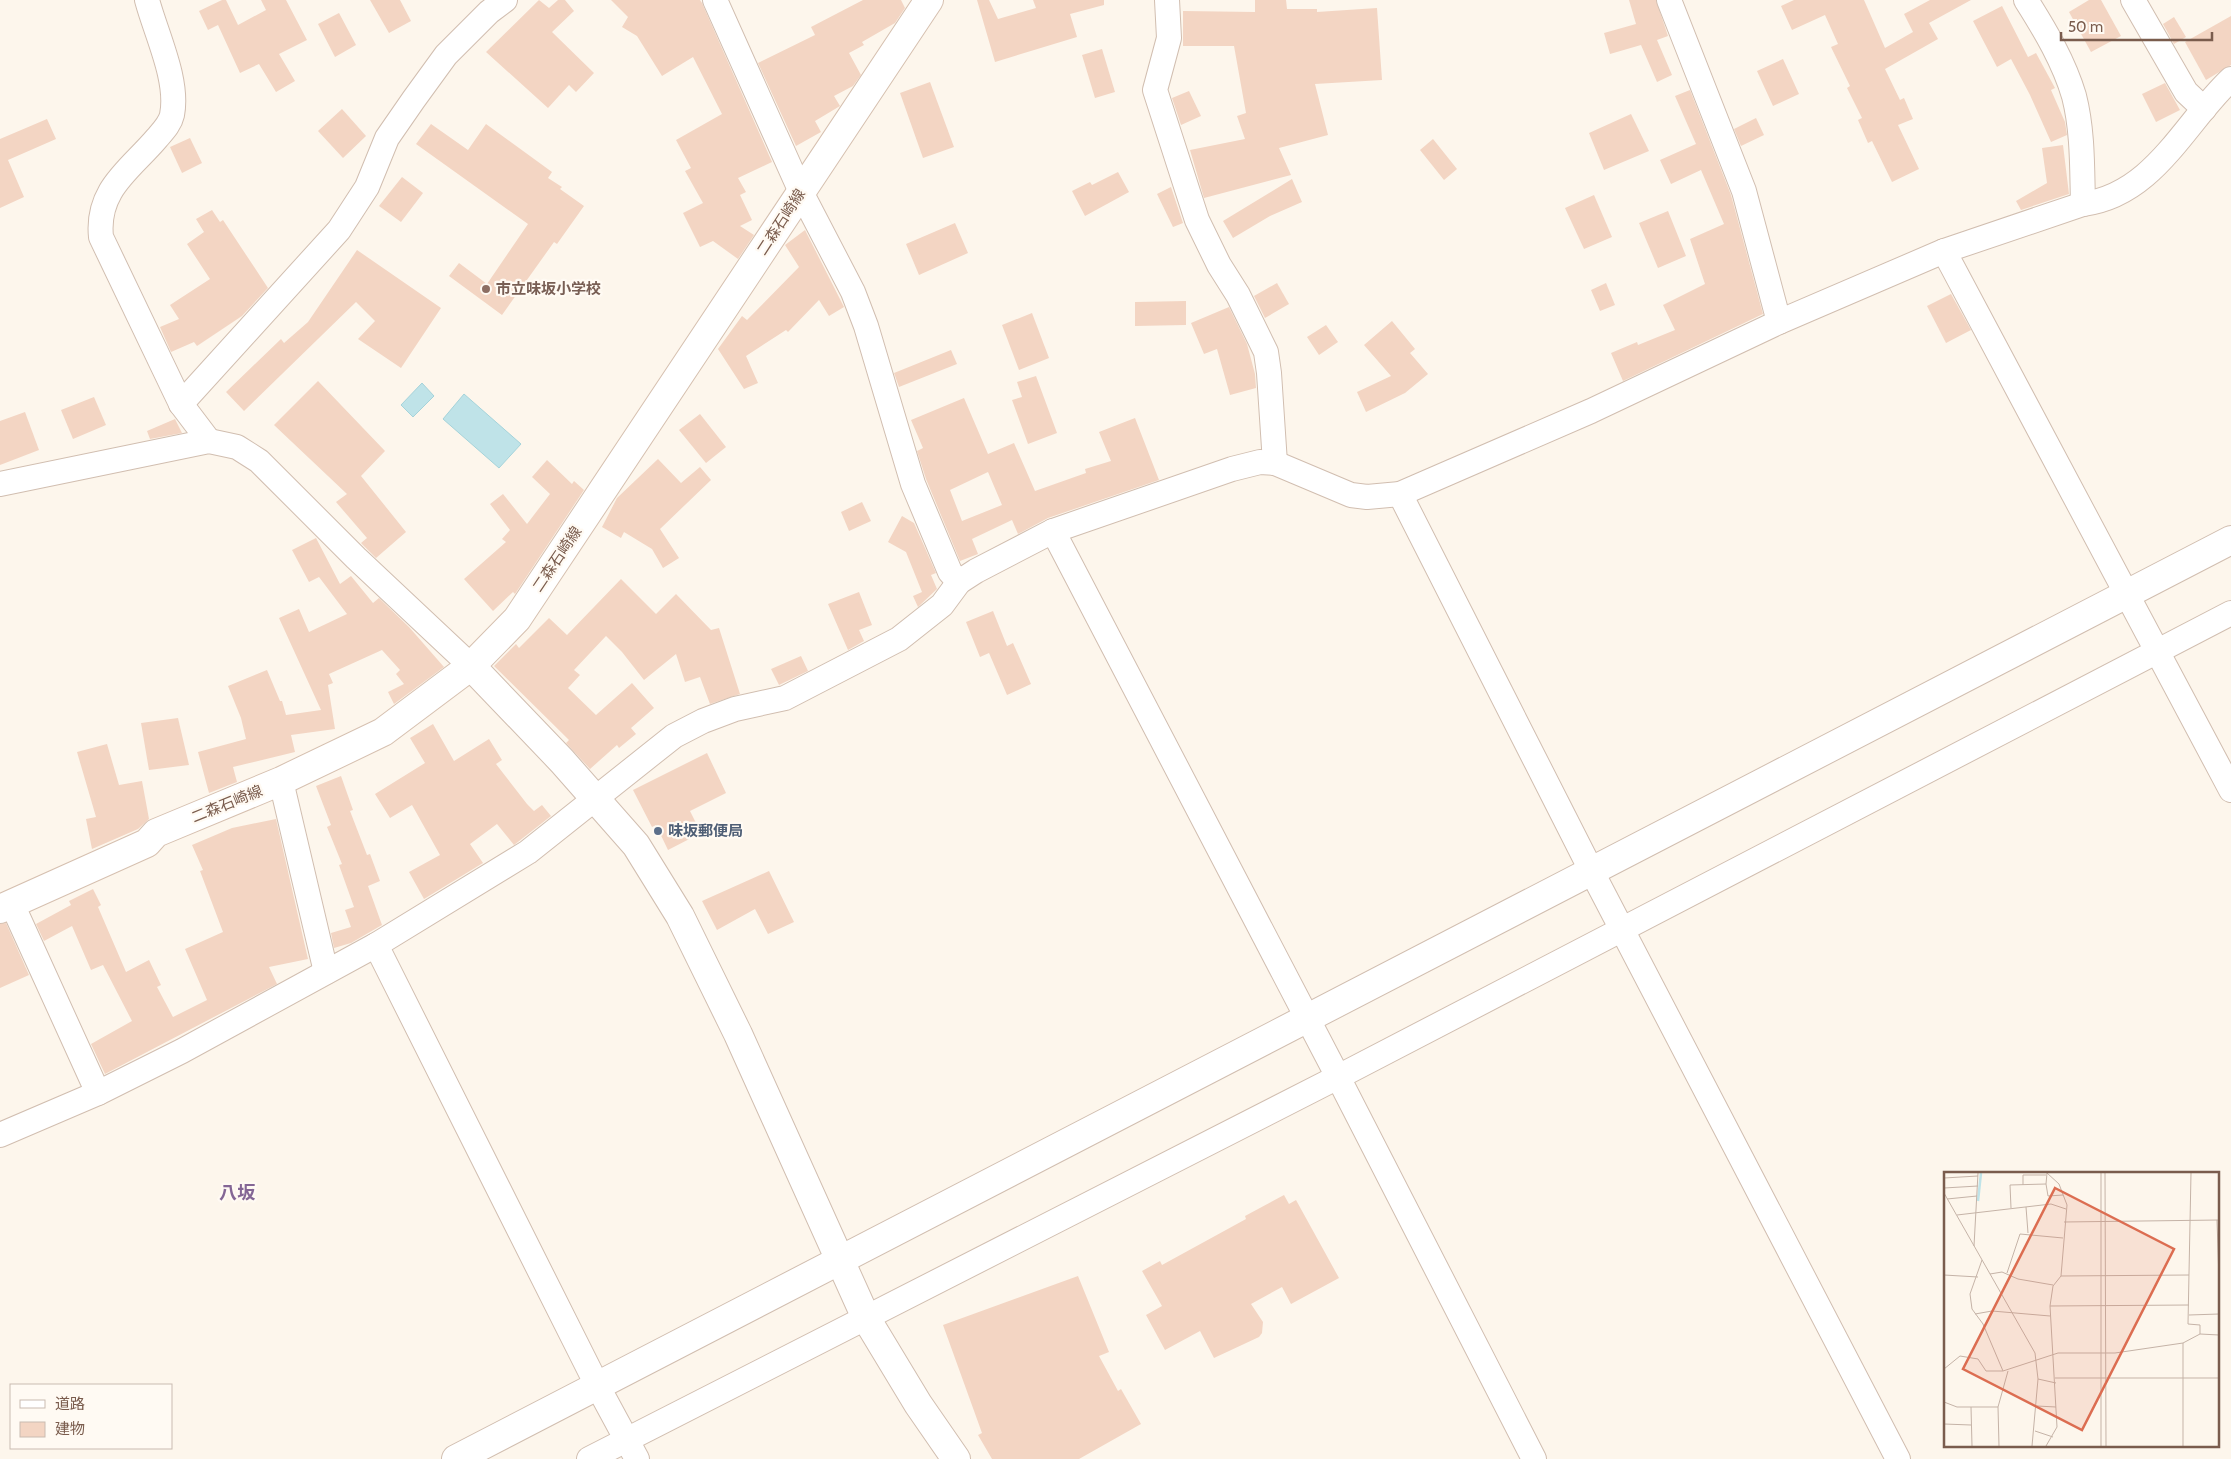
<svg xmlns="http://www.w3.org/2000/svg" width="2231" height="1459" font-family="Cabin,'Noto Sans JP',sans-serif">
<style>
.water{fill:#bfe3e8;stroke:#a5d3da}
.building{fill:#f3d5c3;fill-rule:evenodd}
.lines{fill:none;stroke-linecap:round;stroke-linejoin:round}
.minor-casing{stroke:#d1beb0;stroke-width:26}
.tertiary-casing{stroke:#d1beb0;stroke-width:30}
.secondary-casing{stroke:#d6c0b0;stroke-width:30}
.minor{stroke:#fff;stroke-width:24}
.tertiary{stroke:#fff;stroke-width:28}
.secondary{stroke:#fff;stroke-width:28}
.education-dot{fill:#8d6e63;stroke:#fffaf3;stroke-width:2}
.service-dot{fill:#5c6f8a;stroke:#fffaf3;stroke-width:2}
.labels{text-anchor:middle;dominant-baseline:central;stroke-width:4.5;stroke-linejoin:round;paint-order:stroke}
.street-label{font-size:15px;fill:#7a5c4d;stroke:#fffaf3}
.education-label{font-size:15px;font-weight:bold;fill:#785e54;stroke:#fffaf3;text-anchor:start}
.service-label{font-size:15px;font-weight:bold;fill:#4e5e75;stroke:#fffaf3;text-anchor:start}
.quarter-label{font-size:18px;font-weight:bold;fill:#846695;stroke:#fffaf3}
.inset-river{fill:none;stroke:#bfe3e8;stroke-width:2.5}
.inset-road{fill:none;stroke:#c5b3a7;stroke-width:1}
.view{fill:#dc6d51;fill-opacity:0.15;stroke:#dc6d51;stroke-width:2.5}
.inset-edge{fill:none;stroke:#7a5c4d;stroke-width:2.5}
</style>
<rect width="100%" height="100%" fill="#fdf6ec"/>
<g class="water">
<polygon points="422,383 434,396 413,417 401,405"/>
<polygon points="464,394 521,444 499,468 443,419"/>
</g>
<g class="building">
<polygon points="222,0 226,0 238,25 266,10 261,0 286,0 307,40 279,54 295,81 276,92 259,64 240,73 218,25 208,30 199,11"/>
<polygon points="370,0 400,0 411,21 389,33"/>
<polygon points="539,0 549,8 558,0 565,0 574,11 552,32 594,73 576,92 569,85 548,108 486,52"/>
<polygon points="611,0 700,0 702,3 772,162 738,178 746,192 740,195 752,220 740,226 754,235 738,259 713,241 700,247 683,213 703,203 685,171 691,168 676,140 722,114 693,57 662,76 637,36 622,27 628,17"/>
<polygon points="863,0 901,0 905,8 895,23 862,42 864,45 849,53 861,75 853,86 834,96 840,106 815,121 821,132 796,146 758,63 815,35 811,27"/>
<polygon points="977,0 989,0 998,19 1036,8 1033,0 1104,0 1104,5 1070,14 1077,37 995,62"/>
<polygon points="1255,0 1286,0 1287,9 1317,9 1317,12 1377,8 1382,80 1315,84 1328,135 1279,148 1291,175 1204,198 1190,150 1245,139 1237,116 1246,113 1234,46 1183,46 1183,11 1255,12"/>
<polygon points="1629,0 1656,0 1668,36 1657,40 1672,75 1657,82 1641,45 1610,54 1604,33 1636,24"/>
<polygon points="1794,0 1864,0 1885,48 1913,32 1904,14 1930,0 1971,0 1929,23 1938,39 1885,69 1900,100 1904,98 1913,119 1898,125 1919,169 1892,182 1872,141 1868,143 1858,120 1862,118 1847,88 1850,86 1831,47 1838,44 1825,15 1792,30 1781,6"/>
<polygon points="2089,0 2101,0 2121,36 2091,52 2069,12"/>
<polygon points="2002,6 2028,57 2036,53 2055,88 2051,90 2065,122 2067,135 2051,142 2030,95 2011,59 1997,67 1973,21"/>
<polygon points="339,13 356,45 335,57 318,24"/>
<polygon points="2231,16 2231,65 2206,80 2185,42"/>
<polygon points="2174,17 2186,37 2174,44 2163,24"/>
<polygon points="1102,49 1115,92 1095,98 1082,55"/>
<polygon points="1783,59 1799,94 1773,106 1757,71"/>
<polygon points="930,82 954,147 923,158 900,93"/>
<polygon points="2165,83 2180,110 2156,122 2142,94"/>
<polygon points="1690,90 1731,195 1763,314 1623,381 1611,353 1637,342 1638,345 1675,330 1663,305 1705,284 1690,239 1724,224 1701,170 1671,184 1660,160 1696,144 1675,96"/>
<polygon points="1189,91 1201,116 1181,125 1172,98"/>
<polygon points="342,109 366,136 343,158 318,131"/>
<polygon points="1631,114 1649,151 1604,170 1589,133"/>
<polygon points="1756,118 1764,135 1741,146 1734,129"/>
<polygon points="47,119 56,139 8,160 24,197 0,208 0,139"/>
<polygon points="431,124 468,150 486,124 552,172 548,178 562,187 560,189 584,206 557,244 554,242 502,315 449,276 459,263 487,284 528,224 416,144"/>
<polygon points="190,138 202,163 182,173 170,147"/>
<polygon points="1433,139 1457,169 1444,180 1420,150"/>
<polygon points="2063,145 2069,194 2021,210 2016,201 2047,183 2042,148"/>
<polygon points="1118,172 1129,192 1085,216 1072,191 1090,182 1092,185"/>
<polygon points="402,177 423,193 401,222 379,206"/>
<polygon points="1292,179 1302,202 1270,216 1233,238 1223,221"/>
<polygon points="1171,187 1183,223 1173,227 1157,194"/>
<polygon points="1594,195 1612,237 1584,249 1565,208"/>
<polygon points="212,210 220,222 223,220 268,288 242,316 197,346 194,342 171,352 160,327 179,319 170,305 210,279 187,244 204,232 196,219"/>
<polygon points="1668,211 1686,256 1658,268 1639,223"/>
<polygon points="955,223 968,253 919,275 906,244"/>
<polygon points="805,230 844,307 829,316 819,300 788,332 786,330 746,356 758,383 744,389 718,349 742,316 747,320 799,267 785,245"/>
<polygon points="357,250 441,308 401,368 358,339 375,321 356,302 244,411 226,392 281,339 284,343 308,322"/>
<polygon points="1277,283 1289,304 1265,318 1254,296"/>
<polygon points="1606,283 1615,305 1600,311 1591,290"/>
<polygon points="1951,294 1971,330 1946,343 1927,306"/>
<polygon points="1186,301 1186,325 1135,326 1135,302"/>
<polygon points="1229,307 1247,344 1255,374 1256,388 1230,395 1217,349 1204,354 1191,323"/>
<polygon points="1032,313 1049,358 1019,370 1002,325"/>
<polygon points="1392,321 1415,349 1410,353 1428,374 1405,393 1366,412 1357,392 1391,376 1364,345"/>
<polygon points="1326,325 1338,342 1319,355 1307,337"/>
<polygon points="951,350 957,364 899,387 894,373"/>
<polygon points="1036,376 1057,433 1028,444 1012,400 1022,397 1017,382"/>
<polygon points="318,381 385,451 361,476 406,532 376,558 361,543 367,538 336,502 347,494 274,425"/>
<polygon points="94,397 106,425 73,439 61,410"/>
<path d="M964,398L988,454L1014,443L1035,491L1086,473L1085,469L1111,461L1099,432L1135,418L1159,480L1048,518L1018,534L1012,520L972,539L978,554L960,561L926,479L917,451L923,448L911,420ZM988,472L1002,505L962,521L950,490Z"/>
<polygon points="25,412 39,450 0,465 0,421"/>
<polygon points="700,414 726,447 706,463 679,430"/>
<polygon points="175,419 182,433 150,439 147,431"/>
<polygon points="658,459 681,483 700,467 711,480 660,529 679,558 663,568 652,549 624,532 621,538 602,527 617,498"/>
<polygon points="547,460 572,484 574,481 584,490 515,594 513,592 493,611 464,579 506,542 502,539 510,530 490,504 503,494 527,524 550,494 532,477"/>
<polygon points="862,502 871,521 849,531 841,512"/>
<polygon points="902,516 914,523 936,573 931,575 937,589 918,607 913,596 922,592 906,552 888,542"/>
<polygon points="316,538 340,584 351,576 373,603 379,598 409,627 444,667 394,704 388,692 404,684 396,674 400,670 382,650 329,674 333,683 328,685 335,729 291,735 295,752 233,767 237,782 209,793 198,752 246,739 241,718 228,686 267,670 280,701 282,701 286,715 321,710 279,618 299,609 309,632 347,614 319,577 309,582 292,550"/>
<polygon points="621,579 656,614 676,594 711,630 719,628 740,694 710,704 700,677 685,682 676,654 644,680 622,652 606,636 574,670 580,675 568,688 596,715 632,683 654,708 631,728 636,734 619,748 617,745 590,769 566,743 569,740 494,666 516,644 519,648 549,618 567,635"/>
<polygon points="859,592 872,625 859,630 864,641 848,650 828,604"/>
<polygon points="993,611 1007,646 1013,643 1031,684 1007,695 989,653 980,657 966,622"/>
<polygon points="801,656 808,671 779,685 771,669"/>
<polygon points="178,718 189,765 149,770 141,723"/>
<polygon points="433,724 454,761 489,739 502,760 496,764 527,804 534,811 542,805 551,816 514,845 497,824 470,844 483,863 424,899 409,872 440,855 412,805 390,818 375,794 425,763 410,738"/>
<polygon points="107,744 119,785 142,781 149,819 138,829 92,849 86,819 96,817 77,752"/>
<polygon points="707,753 726,793 690,811 701,833 668,850 656,825 652,827 633,790"/>
<polygon points="341,776 353,810 350,811 367,855 370,854 380,881 368,886 382,925 351,943 334,948 331,933 351,927 345,910 354,907 339,865 342,864 327,827 331,825 316,786"/>
<polygon points="276,819 308,959 269,967 277,984 105,1074 91,1044 132,1021 103,965 91,970 72,926 44,941 36,924 71,905 69,901 93,889 101,905 98,907 126,972 149,960 161,985 157,987 173,1017 207,1000 185,949 223,932 200,871 203,870 192,845 232,828"/>
<polygon points="769,871 794,922 768,934 755,909 717,930 702,901"/>
<polygon points="6,923 29,975 0,988 0,924"/>
<polygon points="1284,1195 1289,1204 1296,1200 1339,1278 1291,1304 1282,1287 1251,1304 1263,1322 1262,1333 1259,1337 1214,1358 1200,1331 1165,1350 1146,1315 1162,1306 1142,1271 1160,1261 1162,1265 1246,1219 1245,1216"/>
<polygon points="1078,1276 1109,1352 1099,1356 1118,1391 1121,1389 1141,1424 1079,1459 992,1459 978,1435 982,1433 943,1325"/>
</g>
<g class="lines">
<defs>
<g id="minor">
<path d="M147,0C156,34 179,80 172,115C170,124 163,131 157,138C131,169 96,189 101,237L181,404L209,441"/>
<polyline points="715,0 801,192 853,292 866,326 913,484 950,572 959,582"/>
<polyline points="1167,0 1169,38 1155,90 1197,220 1219,265 1238,295 1266,352 1269,373 1275,463"/>
<polyline points="1669,0 1744,191 1779,322"/>
<path d="M2026,0C2045,30 2064,62 2074,96C2083,131 2082,169 2083,204"/>
<polyline points="2133,0 2186,92 2204,109"/>
<polyline points="1944,251 2231,790"/>
<polyline points="181,404 339,230 367,187 387,138 414,99 446,55 489,12 505,0"/>
<polyline points="0,484 209,441 237,447 259,461 356,558 471,666"/>
<polyline points="1400,494 1592,872 1898,1459"/>
<polyline points="1053,531 1338,1077 1534,1459"/>
<polyline points="281,781 326,972"/>
<polyline points="12,904 98,1093"/>
<polyline points="376,945 597,1385 637,1459"/>
<path d="M0,1135L98,1093L182,1051L376,945L528,852L674,736L703,721L735,709L785,698L899,639L942,605L959,582L976,571L1053,531L1232,469L1260,462L1275,463L1351,495L1367,497L1400,494L1591,411L1779,322L1944,251L2083,204C2154,195 2184,123 2231,79"/>
<polyline points="589,1459 1338,1077 2231,613"/>
</g>
<g id="tertiary">
<polyline points="471,666 562,761 636,845 680,916 738,1034 866,1318 918,1404 956,1459"/>
<polyline points="456,1459 2231,540"/>
</g>
<polyline id="secondary" points="0,909 147,843 156,833 281,781 383,732 471,666 517,619 929,0"/>
</defs>
<use href="#minor" class="minor-casing"/>
<use href="#tertiary" class="tertiary-casing"/>
<use href="#secondary" class="secondary-casing"/>
<use href="#minor" class="minor"/>
<use href="#tertiary" class="tertiary"/>
<use href="#secondary" class="secondary"/>
</g>
<circle class="education-dot" cx="486" cy="289" r="5"/>
<circle class="service-dot" cx="658" cy="831" r="5"/>
<g class="labels">
<g class="street-label">
<text transform="translate(781 222) rotate(-57)">二森石崎線</text>
<text transform="translate(557 559) rotate(-56)">二森石崎線</text>
<text transform="translate(227 804) rotate(-22)">二森石崎線</text>
</g>
<g class="education-label">
<text x="496" y="289">市立味坂小学校</text>
</g>
<g class="service-label">
<text x="668" y="831">味坂郵便局</text>
</g>
<g class="quarter-label">
<text x="237" y="1193">八坂</text>
</g>
</g>
<g transform="translate(1944 1172)">
<rect width="275" height="275" fill="#fdf6ec"/>
<path class="inset-river" d="M34,29L37,1"/>
<path class="inset-road" d="M157,1V274M161,1L162,274M247,1L244,152L256,153V162M0,6L34,4M102,12L104,24L119,23M79,13V3H102M0,16L34,14M0,21L91,181L94,207L88,274M3,27L33,24M82,35L84,61M67,36L66,13L102,12L103,1M13,43L107,32L122,37M273,48L275,107M120,50L275,48M30,74L34,1M38,88L26,122L28,137L39,152L59,199M63,101L76,62L119,66M46,102L58,100L74,107L109,113M0,103L34,105M117,104L245,103M106,134L245,133M31,142L48,139L106,144M245,143L275,142M239,171V274M0,197L16,184L34,187L42,199H59L114,181H171L239,171L256,162L275,163M111,206H275M94,207L112,211M0,230L13,235H54M93,234L112,235M27,235L28,274M0,252L27,253M91,259L109,265M55,274L54,235L64,199M102,274L113,255L106,134L109,114L117,104L123,33L115,12L103,1"/>
<path class="view" d="M111,16L230,77L138,258L19,197Z"/>
<rect width="275" height="275" class="inset-edge"/>
</g>
<rect x="10" y="1384" width="162" height="65" fill="#fffaf3" stroke="#cabbb1"/>
<rect x="20" y="1400" width="25" height="8" fill="#ffffff" stroke="#cabbb1"/>
<text x="55" y="1409" font-size="15" fill="#7a5c4d">道路</text>
<rect x="20" y="1422" width="25" height="15" fill="#f3d5c3" stroke="#cabbb1"/>
<text x="55" y="1434" font-size="15" fill="#7a5c4d">建物</text>
<path d="M2061 32v8h151v-8" fill="none" stroke="#7a5c4d" stroke-width="2.5"/>
<text x="2068" y="32" font-size="15" fill="#7a5c4d" stroke="#fffaf3" stroke-width="4" paint-order="stroke">50 m</text>
</svg>
